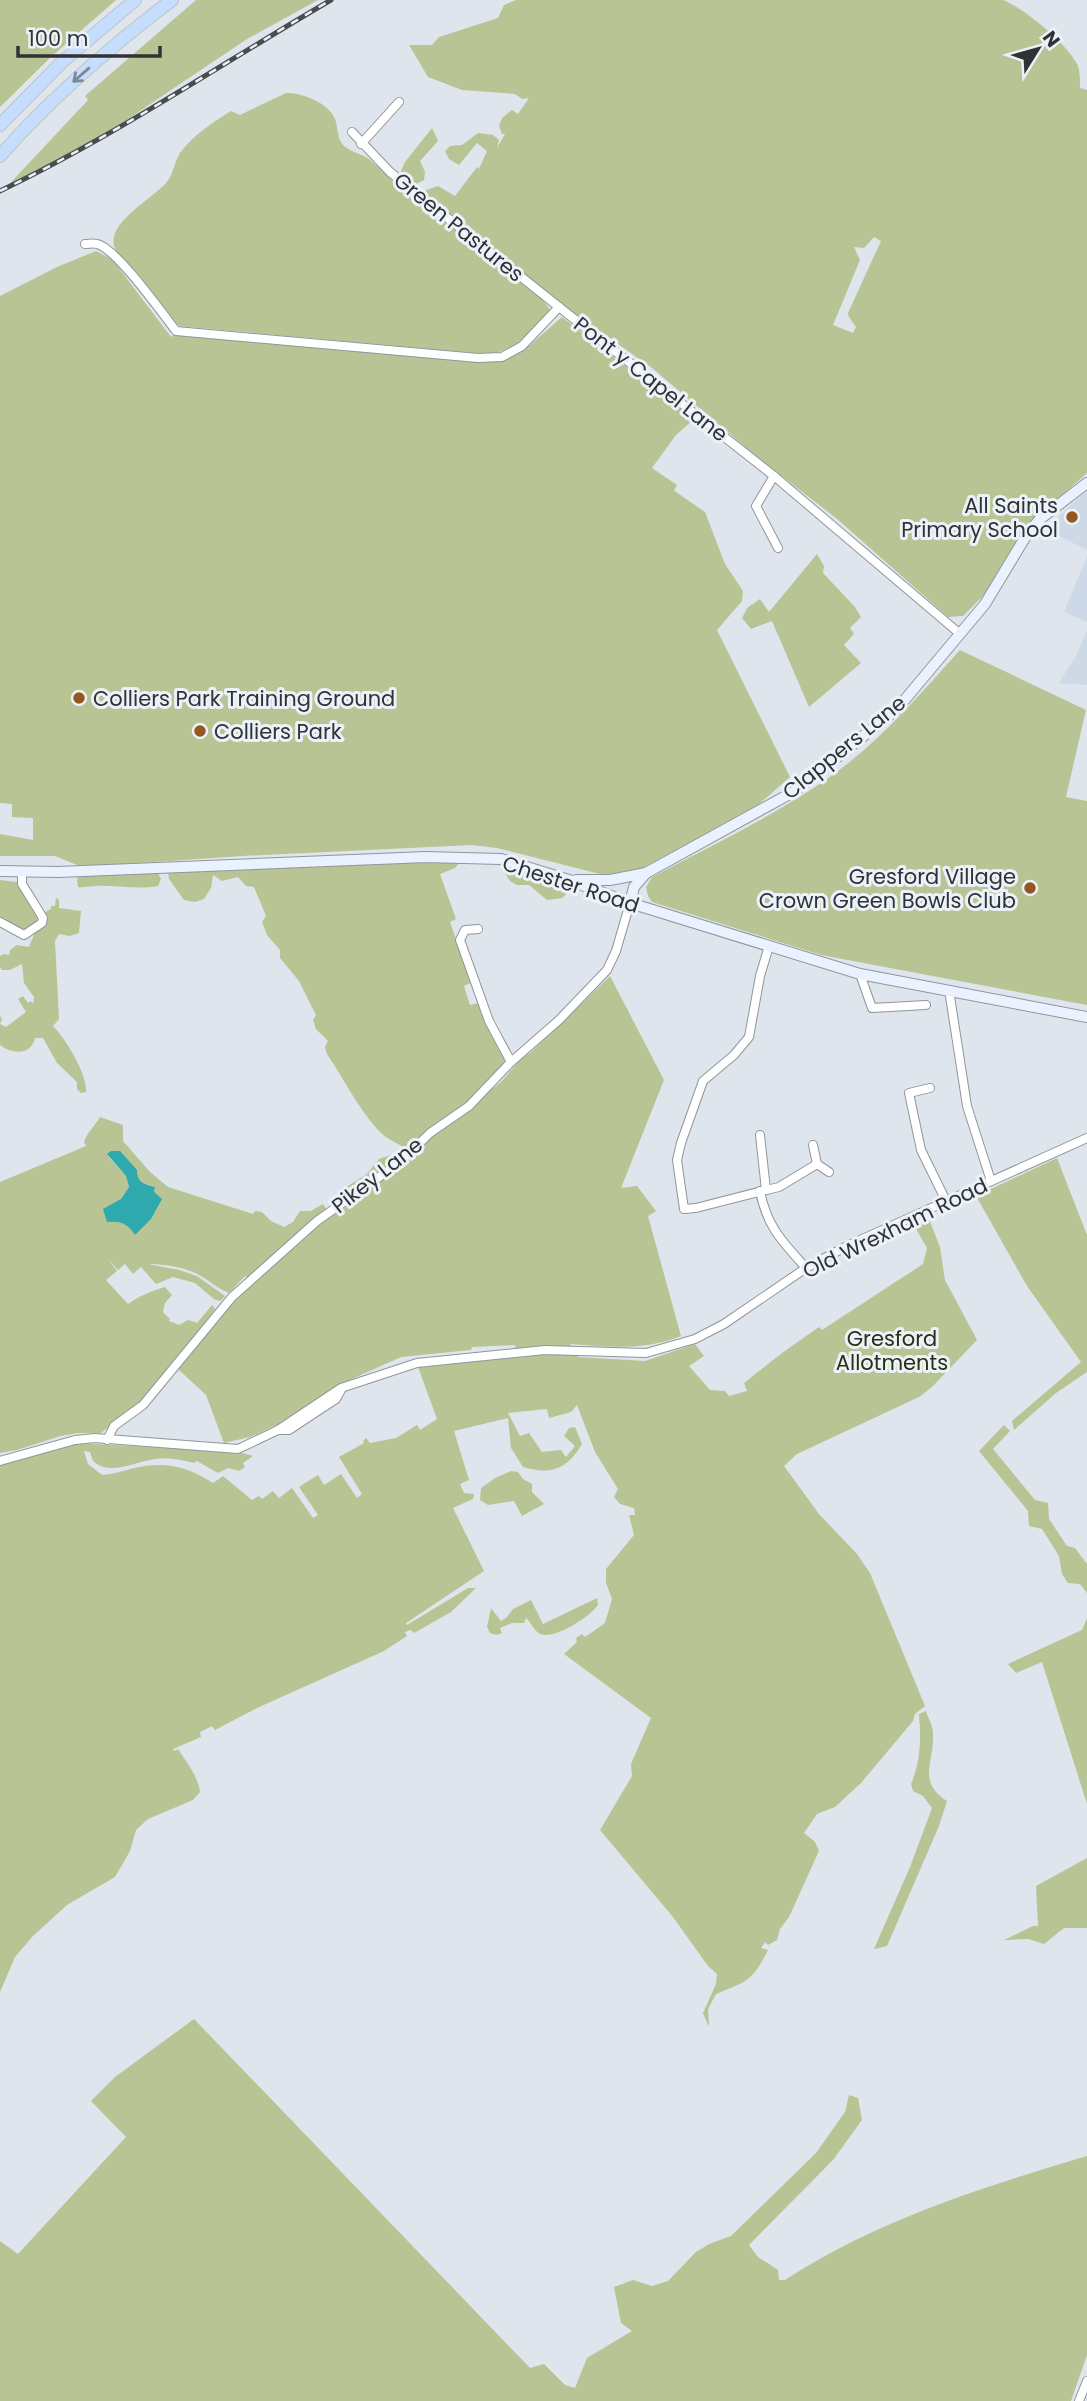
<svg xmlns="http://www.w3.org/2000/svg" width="1087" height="2401" font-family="Poppins,sans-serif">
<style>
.built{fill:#cdd9e6}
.green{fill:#b8c493;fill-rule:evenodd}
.water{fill:#2ea9ae}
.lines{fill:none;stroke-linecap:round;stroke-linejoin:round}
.minor-casing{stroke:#90969c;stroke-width:10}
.secondary-casing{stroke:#90969c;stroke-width:12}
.trunk-casing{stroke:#c1c2c2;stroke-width:14}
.minor{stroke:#fff;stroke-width:8}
.secondary{stroke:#eaf2ff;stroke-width:10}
.trunk{stroke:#c6defe;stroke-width:12}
.rail-casing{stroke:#4a4d50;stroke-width:5}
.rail{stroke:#ecf2f9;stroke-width:2.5;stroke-dasharray:8;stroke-linecap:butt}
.oneway{stroke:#7b889a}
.poi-dot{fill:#96561f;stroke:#ecf2f9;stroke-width:2.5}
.labels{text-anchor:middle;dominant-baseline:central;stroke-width:6;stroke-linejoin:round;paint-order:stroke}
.street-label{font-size:21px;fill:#303235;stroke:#ecf2f9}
.poi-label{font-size:21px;fill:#303235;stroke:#ecf2f9;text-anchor:end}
.park-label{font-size:21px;fill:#29300f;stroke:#ecf2f9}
</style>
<rect width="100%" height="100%" fill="#dfe5ec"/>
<g class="built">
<polygon points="1087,491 1087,550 1045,529"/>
<polygon points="1087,556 1087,622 1064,612"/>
<polygon points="1087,630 1087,685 1059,683 1077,654"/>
</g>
<g class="green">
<polygon points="0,0 116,0 52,56 0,107"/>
<polygon points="196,0 318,0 247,39 128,119 42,171 1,193 88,100 85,96"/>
<path d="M516,0H1003C1024,8 1069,45 1078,66C1080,72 1080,80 1080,88L1087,90V473L1032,522L990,589L963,616L948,617L836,518L756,456L652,368L567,308L421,192L438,186L455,196L477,167L479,169L487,151L477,143L459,165L449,159L445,151L450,146L462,145L478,133L493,135L499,140L497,148L505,134H502L499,126L502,118L512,110L518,114L529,98L522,99L515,94L462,90L428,77L409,45H432L439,37L498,18L504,5ZM874,237L881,241L848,313L849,317L856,327L853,333L833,325L860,260L854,247L864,248Z"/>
<path d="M286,93C301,92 329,103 335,119C339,130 336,141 347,148C354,153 363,154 370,160C388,175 403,192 422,206C455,231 489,253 520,280C530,289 544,298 550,310C531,330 516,352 487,354L189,327L180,326L172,321L124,260C90,231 148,203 166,183C174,174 174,162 180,153C193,135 213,122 231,111L240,115Z"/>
<polygon points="432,128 438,141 420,161 425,172 424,180 416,184 405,181 400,173 405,162"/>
<polygon points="96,251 112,259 171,337 176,333 458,360 503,361 523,351 562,317 694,419 676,435 652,468 677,485 674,490 676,492 705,512 725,564 743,591 742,601 717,630 790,777 757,806 646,866 632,872 604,875 497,848 472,845 242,856 82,867 55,856 0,856 0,834 33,840 33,818 12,817 12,804 0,803 0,296 57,267"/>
<polygon points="817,554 824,566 823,573 855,607 861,617 850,628 854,634 844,645 861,663 809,707 772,621 751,629 742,618 747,608 760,599 769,612"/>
<path d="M960,650L1086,710L1066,797L1087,801V1005L821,955L652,902L648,896L646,887L652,877C714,844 781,813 838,771C884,737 922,692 960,650Z"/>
<path d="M435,860L459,863L455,868L440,874L456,919L450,922L471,983L464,986L470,1005L478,1003L504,1058L505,1064L476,1093C501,1094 511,1063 530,1053L610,976L664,1080L621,1188L637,1186L656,1211L648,1216L681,1336C645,1351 608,1347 570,1344L578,1357L645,1361L695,1344L704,1356L689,1366L710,1390L725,1391L729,1396L747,1391L744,1383L782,1353L819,1327L822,1330L923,1264L927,1248L915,1227L929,1219L940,1247L945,1280L977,1340L932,1387L919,1397L797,1454L784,1466L819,1514L857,1554L870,1573L925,1706L915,1714L913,1721L861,1783L835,1807L817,1814L804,1833L815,1842L819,1851L789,1917L780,1929L777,1940L768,1945L765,1942L761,1948L768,1950C752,1982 747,1981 716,1994L708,2009L709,2027L703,2013L716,1984L717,1974L708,1966L673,1917L600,1830L632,1776L631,1764L651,1718L564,1654L577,1642L576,1638L582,1634L585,1637L605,1623L612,1599L606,1583V1569L634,1535L629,1515H635L634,1508L620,1504L614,1497L618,1489L595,1452L577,1405L571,1412L549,1418L547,1409L508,1413L520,1436L529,1433L542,1452L561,1450L566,1457L575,1446L564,1436L569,1428L575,1427L582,1444C567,1470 550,1475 523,1467L511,1448L508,1418L454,1431L469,1480L460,1484L464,1493L474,1494L473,1499L453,1508L484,1571L406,1623L407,1625L468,1588H476L451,1612L414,1633L410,1630L405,1632L407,1636L384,1651L257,1708L215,1730L212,1726L200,1732L201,1737L173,1749L174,1751L178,1749C187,1763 198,1776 200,1792L193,1800L148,1819L136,1830L130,1851L115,1877L67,1905L33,1936L15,1957L0,1992V1464L79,1443L238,1452L253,1456L243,1463L245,1467L239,1471L228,1468L218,1473L197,1461L194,1463C181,1460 169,1457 156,1459C135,1461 111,1477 93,1461L90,1452L84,1451L88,1464L102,1475C113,1474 124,1471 134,1468C165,1461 187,1466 213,1483L223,1476L252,1500L259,1496L262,1499L273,1491L279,1498L292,1488L313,1518L318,1515L299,1487L318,1475L324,1485L341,1474L357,1498L362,1494L339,1457L364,1443L363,1441L366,1438L370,1443L396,1438L417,1425L420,1430L437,1419L418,1367L518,1357L515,1345L472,1347L471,1350L401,1357L334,1387L278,1424L250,1437L224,1443L206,1395L178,1369L224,1312L255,1281L245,1276L229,1293C218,1289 210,1281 199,1275C185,1267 163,1264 148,1264L179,1270L197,1276L225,1296L220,1301L214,1299L195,1283L173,1277L156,1284L141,1267L133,1274L125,1264L118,1270L108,1259L117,1271L106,1280L128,1304C137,1297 154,1290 165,1287L172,1295L165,1303L163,1312L170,1319L169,1321L179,1325L188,1320L197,1323L212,1305L215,1309L165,1375L142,1401L101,1433H78L61,1436L17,1450L0,1453V1182L86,1146L84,1142C87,1132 95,1126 100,1117L123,1125V1141L150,1172L168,1187L253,1214L255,1211L262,1212L271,1221L284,1227L293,1222L300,1211H311L323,1204L331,1217L346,1207L337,1203L340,1191L367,1174L379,1159L391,1155L407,1163L414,1155C404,1144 388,1142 378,1130C358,1108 344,1079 327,1054L325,1047L328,1041L316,1029L313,1020L316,1015L299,981L280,958V950L267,935L262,922L266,916L254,887L246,886L238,877L222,881L213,875L211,888L204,899L195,902L184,900L169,879L168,872L277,867L303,868L313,864ZM107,1155L140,1183L155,1187L135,1235L129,1226L120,1221L121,1199L129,1187L126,1176Z"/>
<polygon points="502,869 557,884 568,892 562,898 547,900 529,885 517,885 510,881"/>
<path d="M158,873L161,879L158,886C138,890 115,885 95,886C88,886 84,888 78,887L77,879L80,875Z"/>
<path d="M0,880L17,882L37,912L38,918C35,926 29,928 21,930L0,918Z"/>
<path d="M56,898L59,900V908L81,911L79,933L70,936L59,934L55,941L59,1019L53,1026C65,1038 88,1075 86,1092L81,1093L77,1089V1082L57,1063L43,1038H35C31,1056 12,1054 0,1045V1016L2,1019L0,1024L6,1027L26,1012L18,999L23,996L28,1003L31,1001L33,1004L34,997L24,983L22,964L10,970H2L0,967V956L4,954L9,955L10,950L17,945L29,947L43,913L51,909V906H55Z"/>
<polygon points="1057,1158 1087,1235 1087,1372 1056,1393 1014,1430 1012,1421 1081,1362 1027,1286 976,1196"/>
<polygon points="1004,1425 1010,1431 993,1449 1035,1500 1048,1503 1049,1519 1067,1546 1075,1548 1087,1564 1087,1593 1080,1584 1068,1583 1062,1574 1059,1556 1042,1529 1029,1526 1028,1511 979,1451"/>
<polygon points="511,1471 518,1472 523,1479 532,1484 532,1492 544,1504 522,1516 514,1501 488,1505 480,1500 481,1488 495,1478"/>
<path d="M597,1598L598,1605C590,1617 554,1640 540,1634C534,1631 531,1622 526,1618L524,1623H512L500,1628L502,1633L497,1635L490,1633L487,1627L491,1608L501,1621L507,1617L513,1609L531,1600L543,1624Z"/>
<polygon points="1087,1618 1087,1804 1042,1662 1016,1673 1008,1664 1082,1630"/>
<path d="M926,1711C928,1718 933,1726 933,1733C935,1762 916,1781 947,1801L939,1826L887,1946L874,1949L910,1867L932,1808L923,1796L913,1791L911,1784C921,1761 921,1738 919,1714Z"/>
<polygon points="1087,1858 1087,1928 1064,1928 1044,1944 1028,1939 1004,1940 1033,1926 1038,1926 1036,1886"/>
<path d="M194,2019L530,2368L544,2364L565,2385L575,2388L587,2358L632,2331L621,2323L614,2287L633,2280L652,2286L668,2281L696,2252L709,2244L731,2236L816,2153L845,2112L849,2095L858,2098L862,2120L833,2160L749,2245L758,2257L778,2270L779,2280H785C879,2219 981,2188 1087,2156V2355L1071,2401H0V2241L18,2254L126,2137L91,2101L115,2077Z"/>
</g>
<path class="water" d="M111,1151H120L137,1170C137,1183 144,1184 155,1187L154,1192L162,1199L151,1219L135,1235C127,1223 121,1221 107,1222L103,1209L121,1199L129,1187L126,1176L107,1154Z"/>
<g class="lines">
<defs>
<g id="minor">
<polyline points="352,132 390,172 559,307"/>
<polyline points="361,144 399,102"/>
<path d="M85,244C89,244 93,243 97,244C116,248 162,313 176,331L478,358L502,357L522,346L559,307L774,476L959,633"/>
<polyline points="774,476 756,506 778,548"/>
<polyline points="0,922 24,935 42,923 43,918 40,913 22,884 22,872"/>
<polyline points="478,929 465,930 460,940 489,1021 511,1062"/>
<polyline points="860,974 872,1008 926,1005"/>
<polyline points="949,990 967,1106 991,1181"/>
<polyline points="930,1088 909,1093 921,1150 947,1203"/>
<polyline points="760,1135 766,1190 696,1208 684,1209 677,1160 681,1143 703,1081 734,1055 749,1037 760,976 769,946"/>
<polyline points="813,1145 817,1164 829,1172"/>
<polyline points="766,1190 779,1187 817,1164"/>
<path d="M760,1191C767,1227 782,1241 806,1268"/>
<polyline points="278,1430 289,1430 336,1399 341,1390"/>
<polyline points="107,1440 114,1426 143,1405 232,1297 317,1221 399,1163 430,1133 469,1106 511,1062 559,1020 607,970 616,951 630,903"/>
<polyline points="0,1461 75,1440 95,1438 238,1449 278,1430 341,1388 417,1363 545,1350 646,1353 695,1339 724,1324 806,1268 847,1246 1087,1138"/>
<polyline points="1079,2401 1087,2381"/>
</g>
<g id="secondary">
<polyline points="0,871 58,872 426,857 501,859 569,880 630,903 860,974 1087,1017"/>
<polyline points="576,880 610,880 646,873 795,791 897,709 985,604 1026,536 1040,519 1087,483"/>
<polyline points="630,903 634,887 646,873"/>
</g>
<g id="trunk">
<polyline points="0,125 62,62 135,0"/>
<path d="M0,156C51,98 110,47 172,0"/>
</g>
</defs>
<use href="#minor" class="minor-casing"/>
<use href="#secondary" class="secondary-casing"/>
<use href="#trunk" class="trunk-casing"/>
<use href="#minor" class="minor"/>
<use href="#secondary" class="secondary"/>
<use href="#trunk" class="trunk"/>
<defs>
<path id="rail" d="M0,191C115,136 221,64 331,0"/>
</defs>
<use href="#rail" class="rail-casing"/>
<use href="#rail" class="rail"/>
</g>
<defs><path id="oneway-shaft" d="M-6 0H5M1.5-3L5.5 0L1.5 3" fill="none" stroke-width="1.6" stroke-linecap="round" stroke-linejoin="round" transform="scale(1.75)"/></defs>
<use class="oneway" href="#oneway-shaft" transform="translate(81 75) rotate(139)"/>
<g class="poi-dot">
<circle cx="1072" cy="517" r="7"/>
<circle cx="79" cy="698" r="7"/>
<circle cx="200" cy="731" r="7"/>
<circle cx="1030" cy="888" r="7"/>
</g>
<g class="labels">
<g class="street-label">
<text transform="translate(459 227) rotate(39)">Green Pastures</text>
<text transform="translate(651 379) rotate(38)">Pont y Capel Lane</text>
<text transform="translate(844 747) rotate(-39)">Clappers Lane</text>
<text transform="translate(571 884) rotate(18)">Chester Road</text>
<text transform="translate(377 1175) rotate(-38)">Pikey Lane</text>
<text transform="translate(895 1228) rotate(-26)">Old Wrexham Road</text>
</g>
<g class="poi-label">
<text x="1058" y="505">All Saints<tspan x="1058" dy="24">Primary School</tspan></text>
<text x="93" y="698" text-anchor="start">Colliers Park Training Ground</text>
<text x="214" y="731" text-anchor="start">Colliers Park</text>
<text x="1016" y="876">Gresford Village<tspan x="1016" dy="24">Crown Green Bowls Club</tspan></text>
</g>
<g class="park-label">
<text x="892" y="1338">Gresford<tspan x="892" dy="24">Allotments</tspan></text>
</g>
</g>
<g transform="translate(1038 49) rotate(53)" stroke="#ecf2f9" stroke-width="5" paint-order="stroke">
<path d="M0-5L12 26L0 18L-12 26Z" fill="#303235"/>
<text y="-10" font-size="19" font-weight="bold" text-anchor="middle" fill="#303235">N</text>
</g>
<path d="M18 46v10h142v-10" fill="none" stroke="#303235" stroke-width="3.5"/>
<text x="28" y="46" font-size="21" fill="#303235" stroke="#ecf2f9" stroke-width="5" paint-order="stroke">100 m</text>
</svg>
